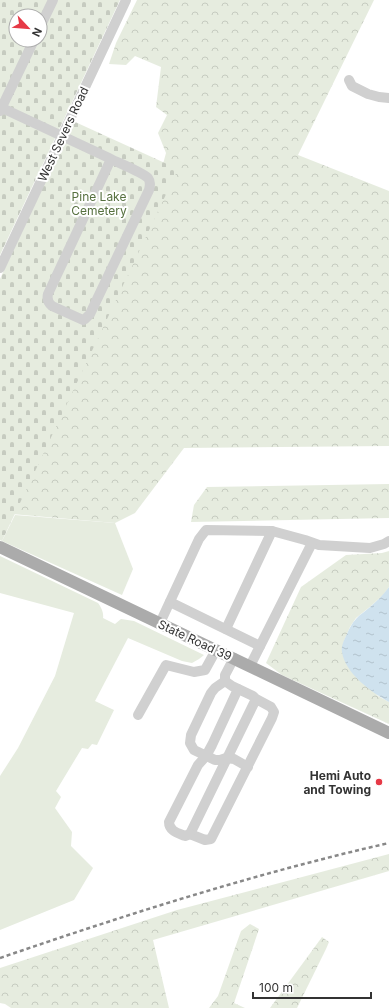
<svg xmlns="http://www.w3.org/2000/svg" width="389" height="1008" font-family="Inter,sans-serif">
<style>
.grass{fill:#e6ecdf}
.forest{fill:url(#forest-crowns)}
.cemetery{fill:url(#cemetery-stones);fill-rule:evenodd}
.water{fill:url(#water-ripples)}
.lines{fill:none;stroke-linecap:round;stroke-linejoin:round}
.minor{stroke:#d0d0d0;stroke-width:10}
.major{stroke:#ababab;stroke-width:12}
.rail{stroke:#888;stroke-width:2.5;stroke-dasharray:4 3;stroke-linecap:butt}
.poi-dot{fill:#e63946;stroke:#fff;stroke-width:1.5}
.labels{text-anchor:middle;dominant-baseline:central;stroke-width:4;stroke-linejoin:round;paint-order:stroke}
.street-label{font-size:12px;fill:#333;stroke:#fff}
.park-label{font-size:12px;fill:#56703f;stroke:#fff}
.poi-label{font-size:12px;font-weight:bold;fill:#333;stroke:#fff;text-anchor:end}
</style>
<defs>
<pattern id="forest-crowns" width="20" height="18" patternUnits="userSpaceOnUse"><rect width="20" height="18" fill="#e6ecdf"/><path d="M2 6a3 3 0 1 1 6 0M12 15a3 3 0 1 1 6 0" fill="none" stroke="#c6cbc0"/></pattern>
<pattern id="cemetery-stones" width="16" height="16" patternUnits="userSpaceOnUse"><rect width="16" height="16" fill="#e6ecdf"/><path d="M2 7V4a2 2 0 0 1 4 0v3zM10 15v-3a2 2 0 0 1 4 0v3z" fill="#c6cbc0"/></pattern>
<pattern id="water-ripples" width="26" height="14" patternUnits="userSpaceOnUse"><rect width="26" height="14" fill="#cfe2ee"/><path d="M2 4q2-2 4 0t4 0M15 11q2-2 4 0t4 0" fill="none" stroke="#b2c2cd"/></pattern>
</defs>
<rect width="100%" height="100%" fill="#fff"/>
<g class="grass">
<polygon points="15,515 115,523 133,569 122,595 2,541"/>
<path d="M0,556L98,603C101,607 104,613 103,618L115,624L121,619L134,621L204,655L199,659L192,663L182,661L128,638L95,701L114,710L97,745L92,744L88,749L82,748L56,791L61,797L55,808L72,832L71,846L93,868L74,900L0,930V776L18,748L55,676L74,613L0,593Z"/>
</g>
<g class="forest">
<polygon points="137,0 374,0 298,155 389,191 389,446 184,448 135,513 115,523 0,513 0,477 155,193 166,153 158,133 167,115 156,107 161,67 135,56 126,65 109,64 116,43"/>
<polygon points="389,484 389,518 191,522 194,505 207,487"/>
<polygon points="389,551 389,587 384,594 371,606 356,618 350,627 344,641 342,651 378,696 389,702 389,724 282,675 266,663 301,587 346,555 382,553"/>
<polygon points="389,854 389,871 153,940 169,1008 11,1008 5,1004 0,1003 0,968 177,910"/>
<polygon points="250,924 259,929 234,1003 245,1008 209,1008 218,996 241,931"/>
<polygon points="322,937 329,942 326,949 297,1008 270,1008"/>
</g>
<g class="cemetery">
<path d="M0,0H120L0,255ZM16,16H40V40H16Z"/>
<polygon points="73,121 178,169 2,541 0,540 0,279"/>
</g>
<path class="water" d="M389,587V702C371,692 345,673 342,652C341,646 344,640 347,634C349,629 352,623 356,619C360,614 366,611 370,607C377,601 384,594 389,587Z"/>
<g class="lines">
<g class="minor">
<polyline points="40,27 53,0"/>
<polyline points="349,80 352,86 368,94 379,97 389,98"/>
<path d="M0,107C36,124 73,141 109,158C118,163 142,172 148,178C151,182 150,186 149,190L90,314L85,319L83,320L52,306C47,302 47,298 48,294L111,159"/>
<polyline points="0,111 34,40"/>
<polyline points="0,268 126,0"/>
<polyline points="170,602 260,646"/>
<polyline points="160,623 199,539 206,530 272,531 305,540 319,545 370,548 384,544 389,541"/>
<polyline points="226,629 272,531"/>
<polyline points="234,658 225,675 225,681 232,686 253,696 256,699 190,834 205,840 211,839 272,718 274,712 271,707 256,699"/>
<polyline points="250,666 312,543"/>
<polyline points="225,681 215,688 211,693 191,735 190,743 194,750 215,760 220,760 226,758 234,759 248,767"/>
<polyline points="138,715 166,665 194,672 205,670 216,650"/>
<path d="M190,834L185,836C178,833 169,831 169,822L198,765L206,756L212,745L238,689"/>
</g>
<polyline class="major" points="0,547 389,733"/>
<path class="rail" d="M0,958C128,914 257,873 389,843"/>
</g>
<circle class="poi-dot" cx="379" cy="782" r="4"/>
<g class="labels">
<g class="street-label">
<text transform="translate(63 134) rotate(-65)">West Severs Road</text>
<text transform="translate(195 640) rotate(25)">State Road 39</text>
</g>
<g class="park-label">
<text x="99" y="196">Pine Lake<tspan x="99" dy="14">Cemetery</tspan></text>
</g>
<g class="poi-label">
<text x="371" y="775">Hemi Auto<tspan x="371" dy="14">and Towing</tspan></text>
</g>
</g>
<g transform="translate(28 28) rotate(116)"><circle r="19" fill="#ffffff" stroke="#adadad"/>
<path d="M0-3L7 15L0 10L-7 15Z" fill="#e63946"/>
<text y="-6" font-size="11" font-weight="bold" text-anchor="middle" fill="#333333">N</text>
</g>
<path d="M253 992v6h118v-6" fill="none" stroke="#333333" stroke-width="2"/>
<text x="259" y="992" font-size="12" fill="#333333" stroke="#ffffff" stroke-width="3" paint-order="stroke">100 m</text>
</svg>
